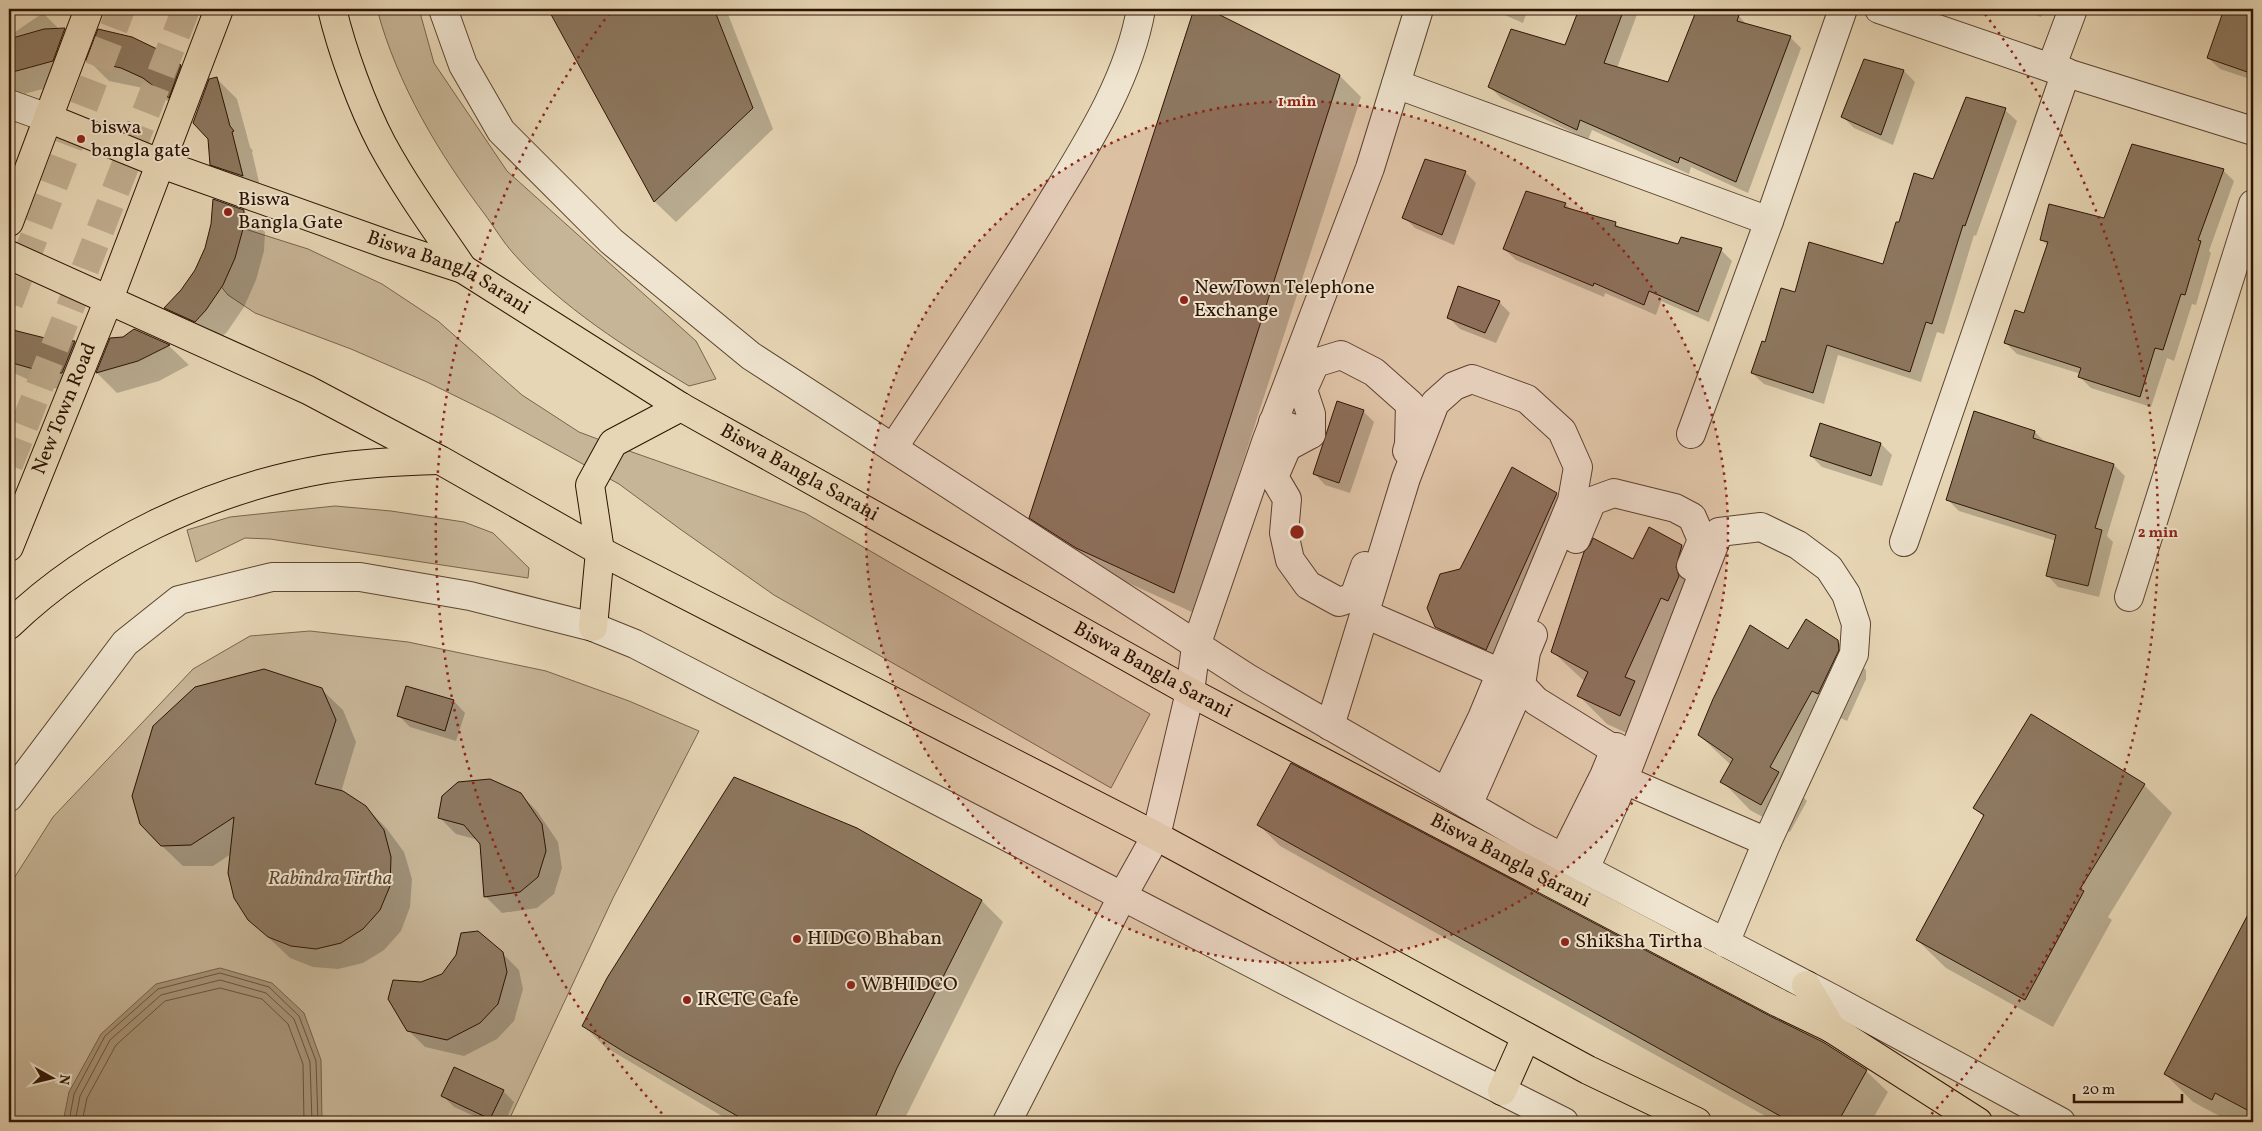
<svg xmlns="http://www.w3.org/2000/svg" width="2262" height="1131" font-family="Vollkorn,serif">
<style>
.green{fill:#c7b597;stroke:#7a644d}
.water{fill:#a79478;stroke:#766049}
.shadow{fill:#0003}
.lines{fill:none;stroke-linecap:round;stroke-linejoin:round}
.shore{stroke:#6a543e;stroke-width:1}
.building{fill:#8d7860;stroke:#2c1303}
.primary-tunnel{stroke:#c2af91;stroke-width:28;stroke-dasharray:28 14;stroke-linecap:butt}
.minor-casing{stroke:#5b4430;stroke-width:30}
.tertiary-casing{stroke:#5b4430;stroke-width:30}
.primary-casing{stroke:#2c1303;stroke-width:30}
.minor{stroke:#efe4cf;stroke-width:28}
.tertiary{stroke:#efe4cf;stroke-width:28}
.primary{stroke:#e7d6b5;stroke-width:28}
.ring{fill:none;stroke:#8f2418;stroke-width:2.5;stroke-dasharray:2.5 5}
.poi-dot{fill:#8f2418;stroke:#efe4cf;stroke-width:2}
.labels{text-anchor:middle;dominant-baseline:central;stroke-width:4;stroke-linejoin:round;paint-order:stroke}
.poi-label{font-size:20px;fill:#2c1303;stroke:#efe4cf;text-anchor:start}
.street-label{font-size:20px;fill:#2c1303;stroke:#efe4cf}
.park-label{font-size:20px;font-style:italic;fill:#5a442f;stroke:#efe4cf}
.centre{fill:#8f2418;stroke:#efe4cf;stroke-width:2.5}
.ring-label{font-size:15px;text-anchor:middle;font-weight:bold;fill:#8f2418;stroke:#efe4cf;stroke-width:4;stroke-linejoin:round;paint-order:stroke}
</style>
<rect width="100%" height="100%" fill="#e7d6b5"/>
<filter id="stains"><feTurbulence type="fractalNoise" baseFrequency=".004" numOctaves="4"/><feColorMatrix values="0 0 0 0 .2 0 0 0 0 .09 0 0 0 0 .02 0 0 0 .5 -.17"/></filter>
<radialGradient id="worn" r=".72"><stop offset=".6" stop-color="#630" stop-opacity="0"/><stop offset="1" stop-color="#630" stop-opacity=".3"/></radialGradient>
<g class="green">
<path d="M377,9H419L434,63L507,171L696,341L716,379L689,386C628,349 561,307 513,253C503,242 495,228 486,216C439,154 397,84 377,9Z"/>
<polygon points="245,229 308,249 382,284 438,321 522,395 579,432 632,452 805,513 1150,714 1111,788 774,595 680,529 619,484 494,415 427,382 351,349 255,313 228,295 210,273 234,231"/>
<polygon points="335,506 391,511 464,522 493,533 529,568 528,578 270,539 245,538 196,562 187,530 230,517"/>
<polygon points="310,631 408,642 546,671 629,701 699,731 613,898 508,1122 9,1122 9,886 53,817 193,669 250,636"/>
</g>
<polygon class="water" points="220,968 272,983 304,1013 321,1060 322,1122 63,1122 69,1092 101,1034 156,984"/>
<g class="shadow">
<polygon points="549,9 726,9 773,129 676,222 655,202"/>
<polygon points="1196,9 1205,9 1340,76 1361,97 1194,613 1098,569 1051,538 1030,517"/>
<polygon points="1491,9 1528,9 1523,23"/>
<polygon points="1580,9 1639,9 1617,68 1669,84 1698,9 1712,9 1739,16 1747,25 1790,37 1801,48 1748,193 1691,167 1689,174 1592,130 1588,140 1501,98 1490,87 1566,46"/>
<polygon points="2018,9 2044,9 2041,17"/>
<polygon points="2225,9 2253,9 2253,80 2220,69 2208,58"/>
<polygon points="43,13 59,29 65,29 85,49 73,81 24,94 23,92 9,107 9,36"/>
<polygon points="88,60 180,66 201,88 190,118 165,99 143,88 109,81"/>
<polygon points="1865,60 1904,71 1915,82 1893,145 1854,128 1843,117"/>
<polygon points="217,79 237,99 250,147 253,151 252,152 262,195 231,184 211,164"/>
<polygon points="2005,110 2017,121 1976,236 1974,235 1944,334 1937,332 1921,382 1838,355 1824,404 1764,384 1752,373 1765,343 1795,294 1883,265 1900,224 1934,181"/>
<polygon points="2223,170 2234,181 2209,251 2211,253 2196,305 2192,304 2174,361 2167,358 2151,407 2091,388 2080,377 2081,374 2017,354 2006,343 2025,315 2048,246 2041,239 2105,219"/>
<polygon points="1465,172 1476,183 1454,245 1415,228 1404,217"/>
<polygon points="1565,204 1573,211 1616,224 1620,228 1679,245 1721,250 1732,261 1709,322 1661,301 1656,315 1605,293 1604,297 1516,260 1504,249"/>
<polygon points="244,211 265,232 264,251 256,280 244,307 227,332 216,342 186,329 165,308 182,291 196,270"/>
<polygon points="1499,302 1510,313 1496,343 1460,329 1448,317"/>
<polygon points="9,327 25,334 49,341 75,342 95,362 65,391 36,383 9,371"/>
<polygon points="134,330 169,346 189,365 159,381 117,393 97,373 111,339 124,338"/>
<polygon points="1363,411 1374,422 1350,493 1325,485 1314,473"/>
<polygon points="1975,412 2035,432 2046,443 2114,465 2125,476 2107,536 2113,542 2099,597 2058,587 2047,575 2056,541 1959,511 1948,500"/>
<polygon points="1821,425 1881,444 1892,455 1882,486 1822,467 1811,456"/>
<polygon points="1513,468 1557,494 1573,511 1503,665 1453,644 1436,627 1461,570"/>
<polygon points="1682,546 1710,574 1703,597 1707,605 1697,628 1690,625 1648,743 1607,724 1579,696 1585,682 1553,652"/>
<polygon points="1837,641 1866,670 1866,679 1847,721 1841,718 1799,793 1807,801 1790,832 1750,810 1722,781 1731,765 1699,735 1789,651"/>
<polygon points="321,689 343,710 356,742 341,792 366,807 387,829 404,852 412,879 410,907 401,931 384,950 363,963 338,969 313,967 290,958 249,919 231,854 213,866 183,866 161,845"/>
<polygon points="454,701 465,713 456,741 410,727 399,716"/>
<polygon points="2144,785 2172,813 2108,917 2112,920 2053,1027 1946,968 1917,940 1984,817 1974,808"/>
<polygon points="520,794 537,811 558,842 562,868 554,894 537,908 502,913 486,897 482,843 479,840 456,834 439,817"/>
<polygon points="1259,825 1866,1071 1888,1092 1871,1122 1776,1122 1280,846"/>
<polygon points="856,830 982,901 1003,922 903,1122 732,1122 605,1047 584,1026"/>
<polygon points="2253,905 2253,1122 2244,1120 2243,1122 2231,1122 2193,1102 2165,1074"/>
<polygon points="502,953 519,970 523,989 514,1021 497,1039 464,1056 425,1047 408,1030 421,983"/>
<polygon points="503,1091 514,1102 505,1122 487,1122 454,1107 443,1096"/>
</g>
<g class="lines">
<g class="shore">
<polyline points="69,1122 74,1094 105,1036 158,989 220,973 269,987 299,1016 316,1061 318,1122"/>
<polyline points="75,1122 80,1096 110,1040 161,995 220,980 266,993 294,1019 310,1062 312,1122"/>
<polyline points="82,1122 87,1098 116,1045 165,1001 220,988 262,999 288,1024 303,1064 304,1122"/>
</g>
</g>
<g class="building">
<polygon points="548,9 714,9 753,108 654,202"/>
<polygon points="1194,9 1208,9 1340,75 1174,593 1076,548 1029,518"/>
<polygon points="1579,9 1624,9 1604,63 1668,82 1697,9 1717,9 1739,15 1737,21 1791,36 1736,182 1680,157 1678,163 1580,120 1577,130 1488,87 1511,29 1565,45"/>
<polygon points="2224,9 2253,9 2253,74 2207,58"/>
<polygon points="65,28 53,61 9,73 9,39 44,29"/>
<polygon points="98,29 132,37 159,50 181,65 169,98 143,78 121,68 86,60"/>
<polygon points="1864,59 1904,70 1881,135 1841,117"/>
<polygon points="217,77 230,126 234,131 232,132 243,176 210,165 208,139 193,123 209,79"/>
<polygon points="1966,97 2006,108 1965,226 1963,225 1932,324 1926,322 1910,372 1827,345 1813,393 1751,373 1762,341 1765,342 1781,288 1795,292 1809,242 1883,264 1896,222 1899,222 1914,173 1933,179"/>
<polygon points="2132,144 2224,169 2198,240 2201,241 2185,295 2181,294 2163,350 2155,348 2140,397 2078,377 2081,368 2004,343 2015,310 2024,313 2048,242 2040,240 2049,204 2104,218"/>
<polygon points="1425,159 1466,171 1442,235 1402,218"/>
<polygon points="1526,191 1566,203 1564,207 1616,222 1615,226 1678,244 1681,237 1722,248 1698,312 1649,291 1644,305 1594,283 1593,286 1503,249"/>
<polygon points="213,199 244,210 243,229 235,258 223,285 206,310 195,322 164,308 181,290 195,270 205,248 211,224"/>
<polygon points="1458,286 1500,301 1485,333 1447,318"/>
<polygon points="9,329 49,339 75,341 62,373 44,372 9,362"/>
<polygon points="134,329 170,345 138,361 96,373 110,338 123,337"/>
<polygon points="1337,401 1364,410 1339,483 1313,474"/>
<polygon points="1974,411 2035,431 2033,438 2114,464 2095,528 2102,530 2088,586 2046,576 2056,535 1946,500"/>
<polygon points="1820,423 1881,443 1871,476 1810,456"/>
<polygon points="1512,467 1557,493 1486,650 1435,627 1427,608 1440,574 1460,569"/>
<polygon points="1649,527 1682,545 1676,567 1679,576 1668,601 1661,598 1625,677 1635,681 1620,716 1577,696 1588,672 1551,652 1584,552 1590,545 1593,538 1633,559"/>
<polygon points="1806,619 1838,640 1839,650 1818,694 1812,691 1770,767 1779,772 1761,805 1720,782 1733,759 1698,735 1713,699 1750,625 1788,649"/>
<polygon points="264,669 322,688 336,720 315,784 343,791 366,806 384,830 391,857 390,886 380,910 363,929 341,943 316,949 291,946 268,937 248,920 234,898 228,873 234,817 191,845 161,846 140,824 132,796 153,726 195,687"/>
<polygon points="406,686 454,700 445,731 397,716"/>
<polygon points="2031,714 2145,784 2080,889 2084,891 2025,1000 1916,940 1984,815 1973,808"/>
<polygon points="1291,763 1772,1017 1823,1042 1867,1070 1838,1122 1791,1122 1257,825"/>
<polygon points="734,777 857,828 982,900 897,1068 873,1122 748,1122 626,1053 582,1026 607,978"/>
<polygon points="490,779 521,793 542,824 546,851 538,877 520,892 484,897 480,844 464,825 438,818 442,796 458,782"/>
<polygon points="2253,905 2253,1113 2215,1093 2212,1100 2164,1074"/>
<polygon points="478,931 503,952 507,972 498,1004 480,1023 447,1040 407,1031 388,999 393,980 421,982 442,974 456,955 461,933"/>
<polygon points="454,1067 504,1090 490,1119 441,1096"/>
</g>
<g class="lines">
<g class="primary-tunnel">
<polyline points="9,303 121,9"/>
<polyline points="9,465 186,9"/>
</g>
<defs>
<g id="minor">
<polyline points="1879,9 2051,68 2253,131"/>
<polyline points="2051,68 2073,9"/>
<polyline points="1396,84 1769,221"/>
<polyline points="1273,422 1311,434 1311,414 1303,390 1315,363 1341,355 1374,372 1410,404 1409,444 1407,451"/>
<polyline points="1311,434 1287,447 1274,477 1287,499 1284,533 1290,560 1308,585 1339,602 1354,597 1365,566"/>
<polyline points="1691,434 1769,221 1843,9"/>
<path d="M893,448C948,366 1002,285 1053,200C1089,141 1129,78 1141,9"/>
<polyline points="1576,539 1592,501 1614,493 1675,508 1692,517 1702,540 1691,566"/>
<polyline points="1904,542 2066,72"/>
<polyline points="2129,597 2253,204"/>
<polyline points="1365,614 1501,673"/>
<polyline points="1533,635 1526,652 1521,685 1536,701 1615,750"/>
<polyline points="1330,726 1406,478 1435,403 1454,386 1472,379 1527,399 1562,431 1578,467 1572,501 1482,718 1446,792"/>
<polyline points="1622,779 1767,842"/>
<polyline points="1468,805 1521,685"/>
<polyline points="1563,858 1604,776 1616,747"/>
<polyline points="1585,869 1616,799 1719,532 1761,527 1798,545 1829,568 1846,594 1856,624 1854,654 1767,842 1725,943"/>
<polyline points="1007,1122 1123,895 1156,836 1190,692"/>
</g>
<g id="tertiary">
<polyline points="443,9 463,65 501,131 611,241 751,356 1249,679 1527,839 1831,998 2061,1122"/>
<polyline points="9,104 48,118"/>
<polyline points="1190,692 1196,646 1266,442 1370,168 1419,9"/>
<polyline points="9,797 125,643 179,600 272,577 360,577 470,596 593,627 635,644 1344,1011 1564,1122"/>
</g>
<g id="primary">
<path d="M332,9C342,51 362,106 382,144C406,188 435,228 463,269"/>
<path id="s1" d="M48,118L159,163L389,245L463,269L681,407L1190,692L1779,1003L1831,1028L1978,1122"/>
<polyline points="9,222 89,9"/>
<polyline points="9,255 308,390 440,460 600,551 1156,836 1588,1070 1697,1122"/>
<path id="s2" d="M9,547L109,299L219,9"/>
<path d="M9,625C93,544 210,489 325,469C363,463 401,461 439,460"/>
<polyline points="593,627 600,551 590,485 613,443 681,407"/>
<polyline points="1806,985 1831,1028"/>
<polyline points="1502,1091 1526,1037"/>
</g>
</defs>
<use href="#minor" class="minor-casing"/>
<use href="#tertiary" class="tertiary-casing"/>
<use href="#primary" class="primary-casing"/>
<use href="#minor" class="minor"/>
<use href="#tertiary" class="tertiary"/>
<use href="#primary" class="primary"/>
</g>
<circle cx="1297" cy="532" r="431" fill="#8f2418" fill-opacity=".12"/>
<g class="ring">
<circle cx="1297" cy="532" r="431"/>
<path d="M667 1119A861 861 0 0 1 609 14M1985 14A861 861 0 0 1 1927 1119"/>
</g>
<g class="poi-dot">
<circle cx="81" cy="139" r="5"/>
<circle cx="228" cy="212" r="5"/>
<circle cx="1184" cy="300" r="5"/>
<circle cx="797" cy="939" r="5"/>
<circle cx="1565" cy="942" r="5"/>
<circle cx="851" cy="985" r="5"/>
<circle cx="687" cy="1000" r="5"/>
</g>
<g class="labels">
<g class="poi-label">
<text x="91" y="128">biswa<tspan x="91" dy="23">bangla gate</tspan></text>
<text x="238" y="200">Biswa<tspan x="238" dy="23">Bangla Gate</tspan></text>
<text x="1194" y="288">NewTown Telephone<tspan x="1194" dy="23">Exchange</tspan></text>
<text x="807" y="939">HIDCO Bhaban</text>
<text x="1575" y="942">Shiksha Tirtha</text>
<text x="861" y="985">WBHIDCO</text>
<text x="697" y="1000">IRCTC Cafe</text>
</g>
<g class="street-label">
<text stroke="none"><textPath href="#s1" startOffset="430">Biswa Bangla Sarani</textPath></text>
<text stroke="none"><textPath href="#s2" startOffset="149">New Town Road</textPath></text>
<text stroke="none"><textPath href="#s1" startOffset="835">Biswa Bangla Sarani</textPath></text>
<text stroke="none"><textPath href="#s1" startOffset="1240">Biswa Bangla Sarani</textPath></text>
<text stroke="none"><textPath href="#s1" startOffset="1645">Biswa Bangla Sarani</textPath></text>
</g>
<g class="park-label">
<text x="330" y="879">Rabindra Tirtha</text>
</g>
</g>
<circle cx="1297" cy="532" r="8" class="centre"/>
<g class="ring-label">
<text x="1297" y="106">1 min</text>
<text x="2158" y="537">2 min</text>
</g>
<rect width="2262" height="1131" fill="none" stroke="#e7d6b5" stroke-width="30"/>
<rect x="10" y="10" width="2242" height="1111" fill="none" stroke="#2c1303" stroke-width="2.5"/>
<rect x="15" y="15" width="2232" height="1101" fill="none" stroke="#2c1303"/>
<g transform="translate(52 1078) rotate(98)" stroke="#efe4cf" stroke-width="4" paint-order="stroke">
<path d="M0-4L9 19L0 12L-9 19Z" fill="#2c1303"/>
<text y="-8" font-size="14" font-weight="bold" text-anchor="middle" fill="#2c1303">N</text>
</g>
<path d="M2074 1094v8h108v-8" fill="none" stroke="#2c1303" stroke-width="2.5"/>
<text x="2082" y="1094" font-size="15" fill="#2c1303" stroke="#efe4cf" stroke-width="4" paint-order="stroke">20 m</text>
<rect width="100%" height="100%" filter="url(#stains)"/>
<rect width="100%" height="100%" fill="url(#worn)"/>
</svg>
